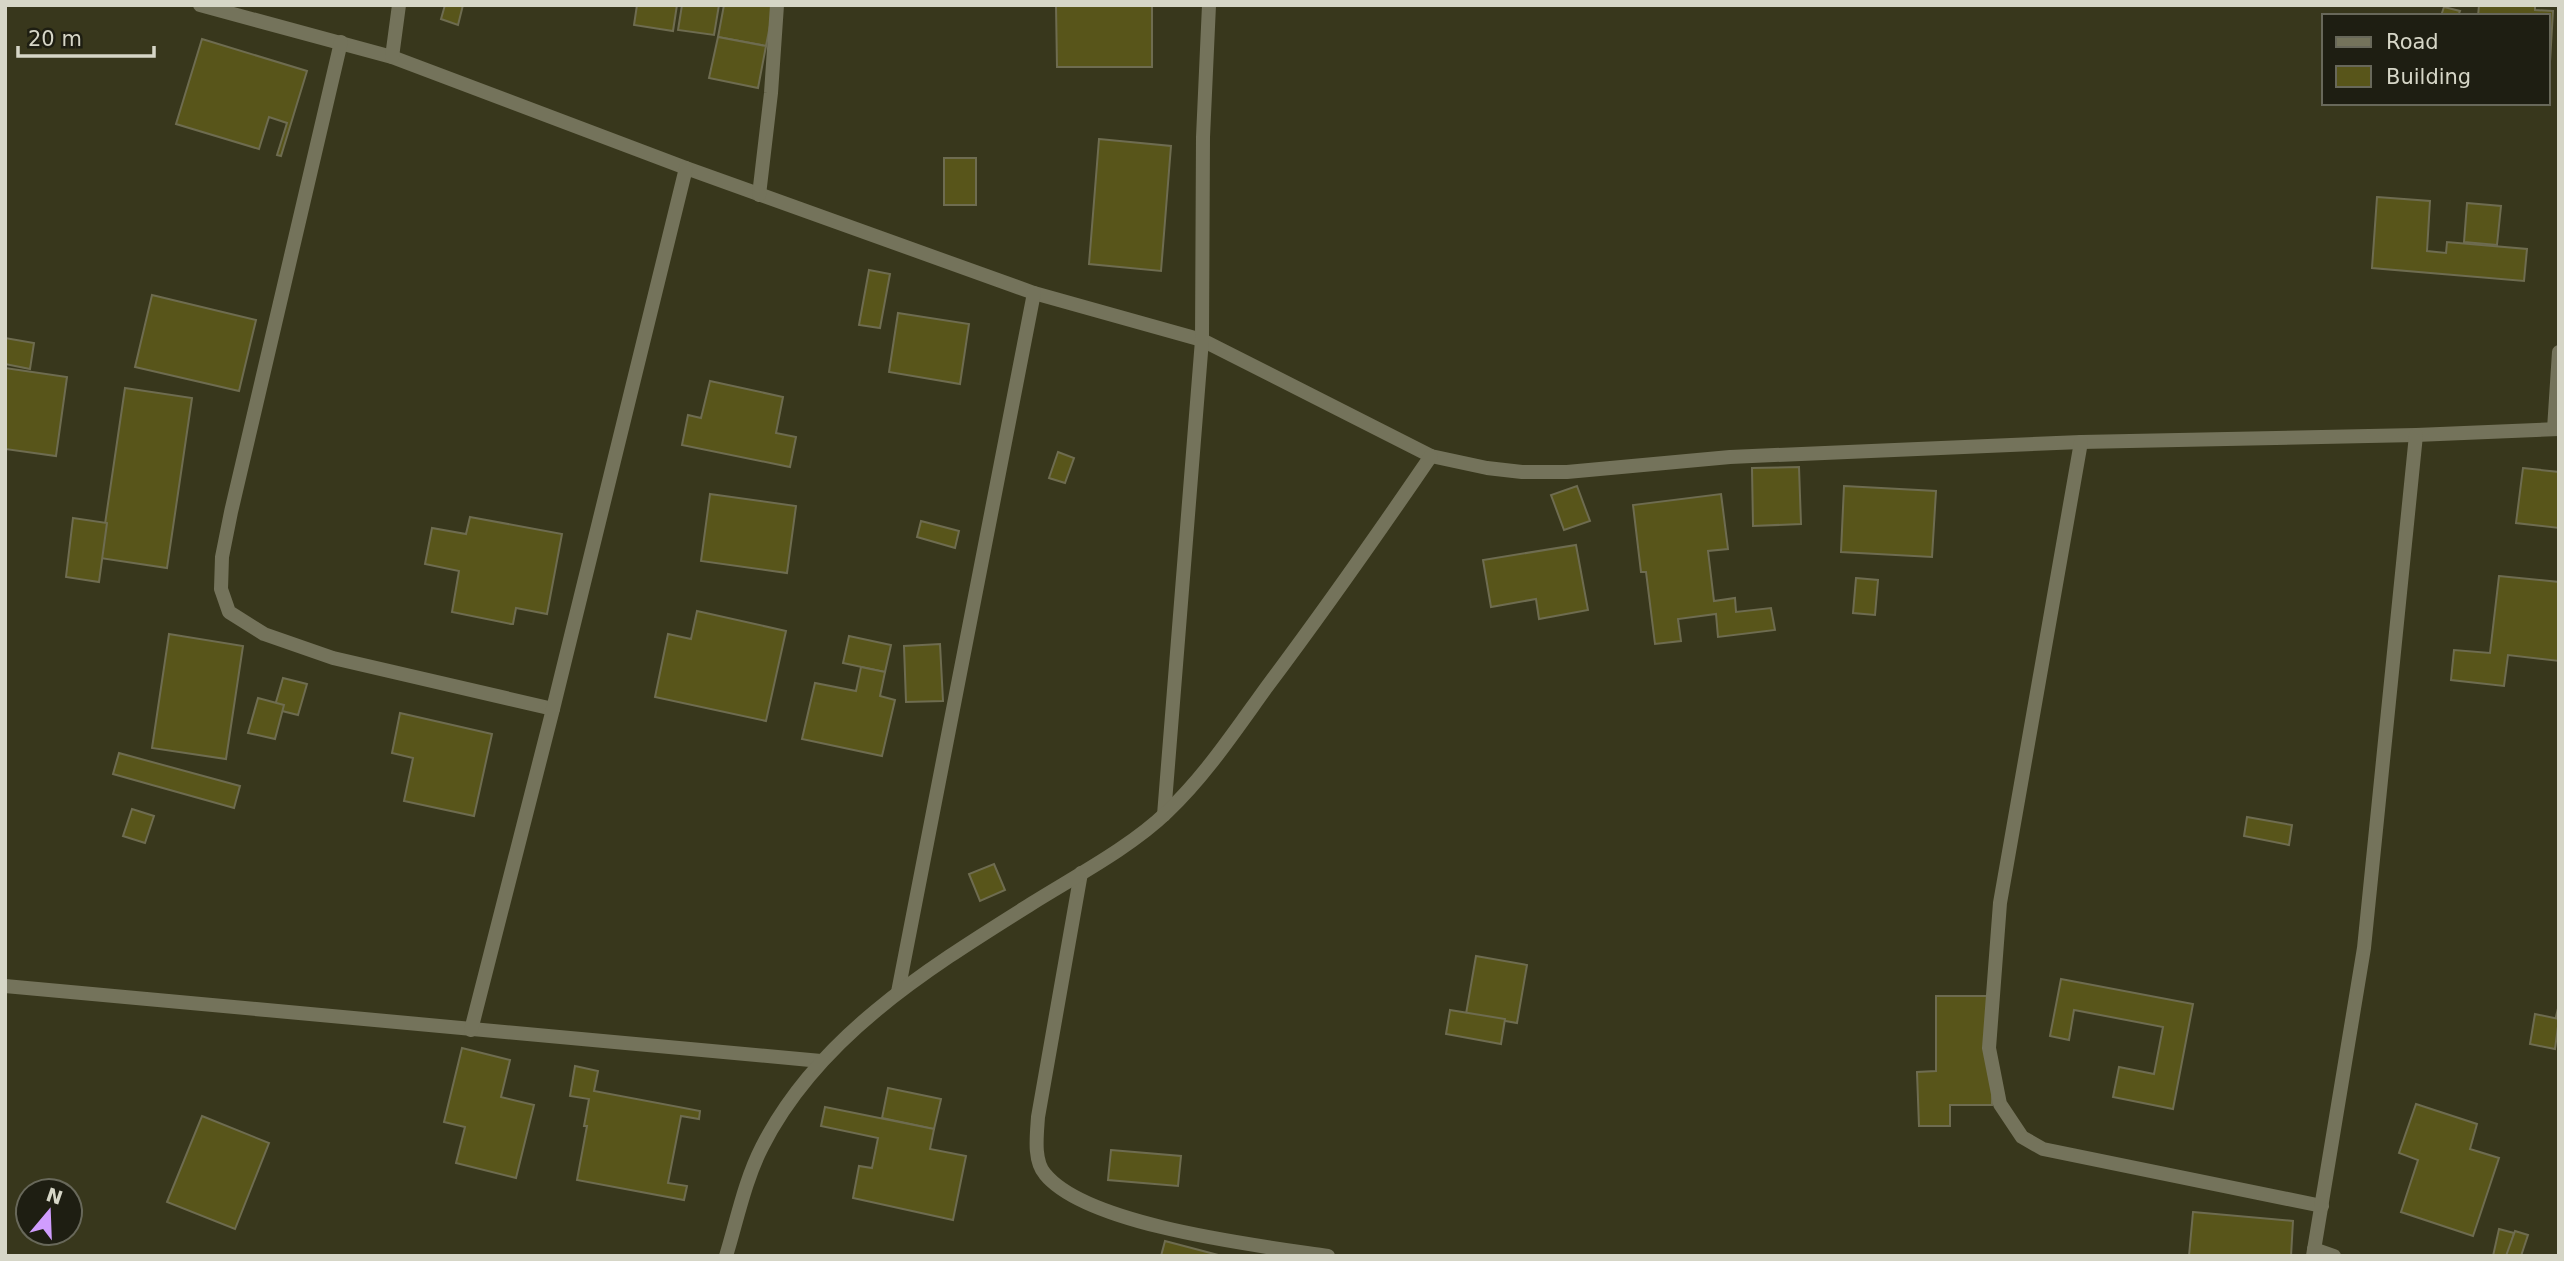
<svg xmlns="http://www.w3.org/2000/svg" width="2564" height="1261" font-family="'DejaVu Sans',sans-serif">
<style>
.building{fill:#58551a;stroke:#6e6c50;stroke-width:2}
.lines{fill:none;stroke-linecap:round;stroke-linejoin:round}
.minor{stroke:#74735b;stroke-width:14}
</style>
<rect width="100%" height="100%" fill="#38371c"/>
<g class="building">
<polygon points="445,5 463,5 458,25 441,19"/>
<polygon points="637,5 677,5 673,31 634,25"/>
<polygon points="682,5 719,5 714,35 678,30"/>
<polygon points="724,5 774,5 766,46 718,37"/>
<polygon points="1056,5 1152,5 1152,67 1057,67"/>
<polygon points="2479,5 2535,5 2535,10 2553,11 2550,62 2548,62 2548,16 2478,16"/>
<polygon points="2444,7 2460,11 2458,16 2441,16"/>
<polygon points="718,37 766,46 758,88 709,78"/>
<polygon points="202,39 307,71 281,156 277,155 287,123 269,117 259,149 176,124"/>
<polygon points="1099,139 1171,146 1161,271 1089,264"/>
<rect x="944" y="158" width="32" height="47"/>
<polygon points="2377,197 2430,201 2427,251 2446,253 2447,242 2527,249 2524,281 2372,268"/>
<polygon points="2467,203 2501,206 2497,245 2464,242"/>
<polygon points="869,270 890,274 880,328 859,325"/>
<polygon points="152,295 256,320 239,391 135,367"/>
<polygon points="898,313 969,324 960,384 889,372"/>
<polygon points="5,338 34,343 30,369 5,364"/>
<polygon points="5,368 67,377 56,456 5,449"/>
<polygon points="710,381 783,397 776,433 796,437 790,467 682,445 688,415 701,418"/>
<polygon points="125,388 192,398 167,568 100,558"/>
<polygon points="1058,452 1074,458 1065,483 1049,478"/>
<polygon points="1799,467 1801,524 1753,526 1752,468"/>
<polygon points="2523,468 2559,472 2559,528 2516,523"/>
<polygon points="1577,486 1590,521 1564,530 1551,495"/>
<polygon points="1844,486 1936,491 1932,557 1841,552"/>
<polygon points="710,494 796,506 787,573 701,561"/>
<polygon points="1721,494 1728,549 1708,551 1714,601 1735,598 1736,612 1771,608 1775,630 1718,637 1716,614 1678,619 1681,641 1655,644 1646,572 1641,572 1633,505"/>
<polygon points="470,517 562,534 547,614 516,608 513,624 511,624 452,612 459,571 425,564 432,528 466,534"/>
<polygon points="73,518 107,523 99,582 66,577"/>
<polygon points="921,521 959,531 955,548 917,537"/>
<polygon points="1576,545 1588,610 1539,619 1536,599 1491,607 1483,560"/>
<polygon points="2499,576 2559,582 2559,661 2508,655 2504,686 2451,680 2454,650 2490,653"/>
<polygon points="1856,578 1878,580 1875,615 1853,613"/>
<polygon points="697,611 786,631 766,721 655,697 668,634 691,639"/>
<polygon points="169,634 243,646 226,759 152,748"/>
<polygon points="849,636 891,645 885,672 843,663"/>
<polygon points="940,644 943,701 906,702 904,646"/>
<polygon points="861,667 885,672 880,696 895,700 882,756 802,739 815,683 856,691"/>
<polygon points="283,678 307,684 298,715 274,709"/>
<polygon points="258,698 284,705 275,739 248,733"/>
<polygon points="400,713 492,734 474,816 404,801 413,758 392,753"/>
<polygon points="119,753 240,786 234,808 113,774"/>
<polygon points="132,809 154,816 145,843 123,836"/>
<polygon points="2247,817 2292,825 2289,845 2244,836"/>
<polygon points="994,864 1005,890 980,901 969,874"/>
<polygon points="1476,956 1527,965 1517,1023 1466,1014"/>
<polygon points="2061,979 2193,1004 2173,1109 2113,1097 2119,1067 2154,1074 2163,1027 2074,1010 2069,1040 2050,1036"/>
<polygon points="1936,996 1993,996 1992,1105 1950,1105 1950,1126 1919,1126 1917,1072 1936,1071"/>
<polygon points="2559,1004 2559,1035 2552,1034"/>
<polygon points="1450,1010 1505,1019 1501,1044 1446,1034"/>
<polygon points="2535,1014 2559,1019 2555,1049 2530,1044"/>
<polygon points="462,1048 510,1060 501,1097 534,1105 516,1178 456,1163 465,1127 444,1122"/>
<polygon points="575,1066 598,1071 594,1091 700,1111 699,1119 681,1116 668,1183 687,1186 684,1200 577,1180 587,1126 584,1126 589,1099 570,1096"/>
<polygon points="888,1088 941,1099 934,1129 882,1118"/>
<polygon points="2416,1104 2477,1124 2470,1149 2499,1158 2473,1236 2401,1212 2418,1160 2399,1153"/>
<polygon points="825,1107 934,1129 930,1149 966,1156 953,1220 853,1198 859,1166 872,1168 878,1138 821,1126"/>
<polygon points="202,1116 269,1143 235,1229 167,1202"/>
<polygon points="1111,1150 1181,1156 1178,1186 1108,1180"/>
<polygon points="2193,1212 2293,1221 2291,1256 2189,1256"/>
<polygon points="2499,1229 2514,1233 2508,1256 2493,1256"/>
<polygon points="2515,1231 2528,1235 2521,1256 2506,1256"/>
<polygon points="1165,1241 1222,1256 1161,1256"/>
</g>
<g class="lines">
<g class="minor">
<polyline points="200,5 392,57 686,168 1034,293 1202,340 1431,456 1487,468 1522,472 1567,472 1730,457 2081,442 2416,435 2559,429"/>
<polyline points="341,42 231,512 222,557 221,589 229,612 264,634 333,658 553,709"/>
<polyline points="392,57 399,5"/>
<polyline points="759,195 771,93 777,5"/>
<polyline points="2554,429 2559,352"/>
<polyline points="2081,442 2000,903 1989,1048 2000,1104 2022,1137 2043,1149 2322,1206"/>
<polyline points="1164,815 1202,340 1203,137 1209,5"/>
<path d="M1081,873L1038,1117C1037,1134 1033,1160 1045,1174C1087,1226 1261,1246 1328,1256"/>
<polyline points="5,986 821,1061"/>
<polyline points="898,992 1034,293"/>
<polyline points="471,1030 553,709 686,168"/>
<polyline points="2314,1249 2334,1256"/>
<path d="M726,1256C737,1220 745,1180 762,1147C818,1036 929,968 1031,904C1074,877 1131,847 1167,812C1205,776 1235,731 1266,688C1323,612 1377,535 1431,456"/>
<polyline points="2313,1256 2364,948 2416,435"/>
</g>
</g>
<rect width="2564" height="1261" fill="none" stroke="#d6d6c7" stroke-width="14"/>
<rect x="2322" y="14" width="228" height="91" fill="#1e1e12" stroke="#68685a" stroke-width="2"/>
<rect x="2336" y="37" width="35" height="10" fill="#74735b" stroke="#68685a" stroke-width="2"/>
<text x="2386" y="49" font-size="21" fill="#d6d6c7">Road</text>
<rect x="2336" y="66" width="35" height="21" fill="#58551a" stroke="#68685a" stroke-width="2"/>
<text x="2386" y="84" font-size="21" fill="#d6d6c7">Building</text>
<g transform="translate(49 1212) rotate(19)"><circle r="33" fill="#1e1e12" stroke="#68685a" stroke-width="2"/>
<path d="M0-5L12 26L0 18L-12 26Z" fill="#d09dfe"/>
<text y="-10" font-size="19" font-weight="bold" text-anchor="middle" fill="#d6d6c7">N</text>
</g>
<path d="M18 46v10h136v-10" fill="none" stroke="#d6d6c7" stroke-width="3.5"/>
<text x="28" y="46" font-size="21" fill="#d6d6c7" stroke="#1e1e12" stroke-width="5" paint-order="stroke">20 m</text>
</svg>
